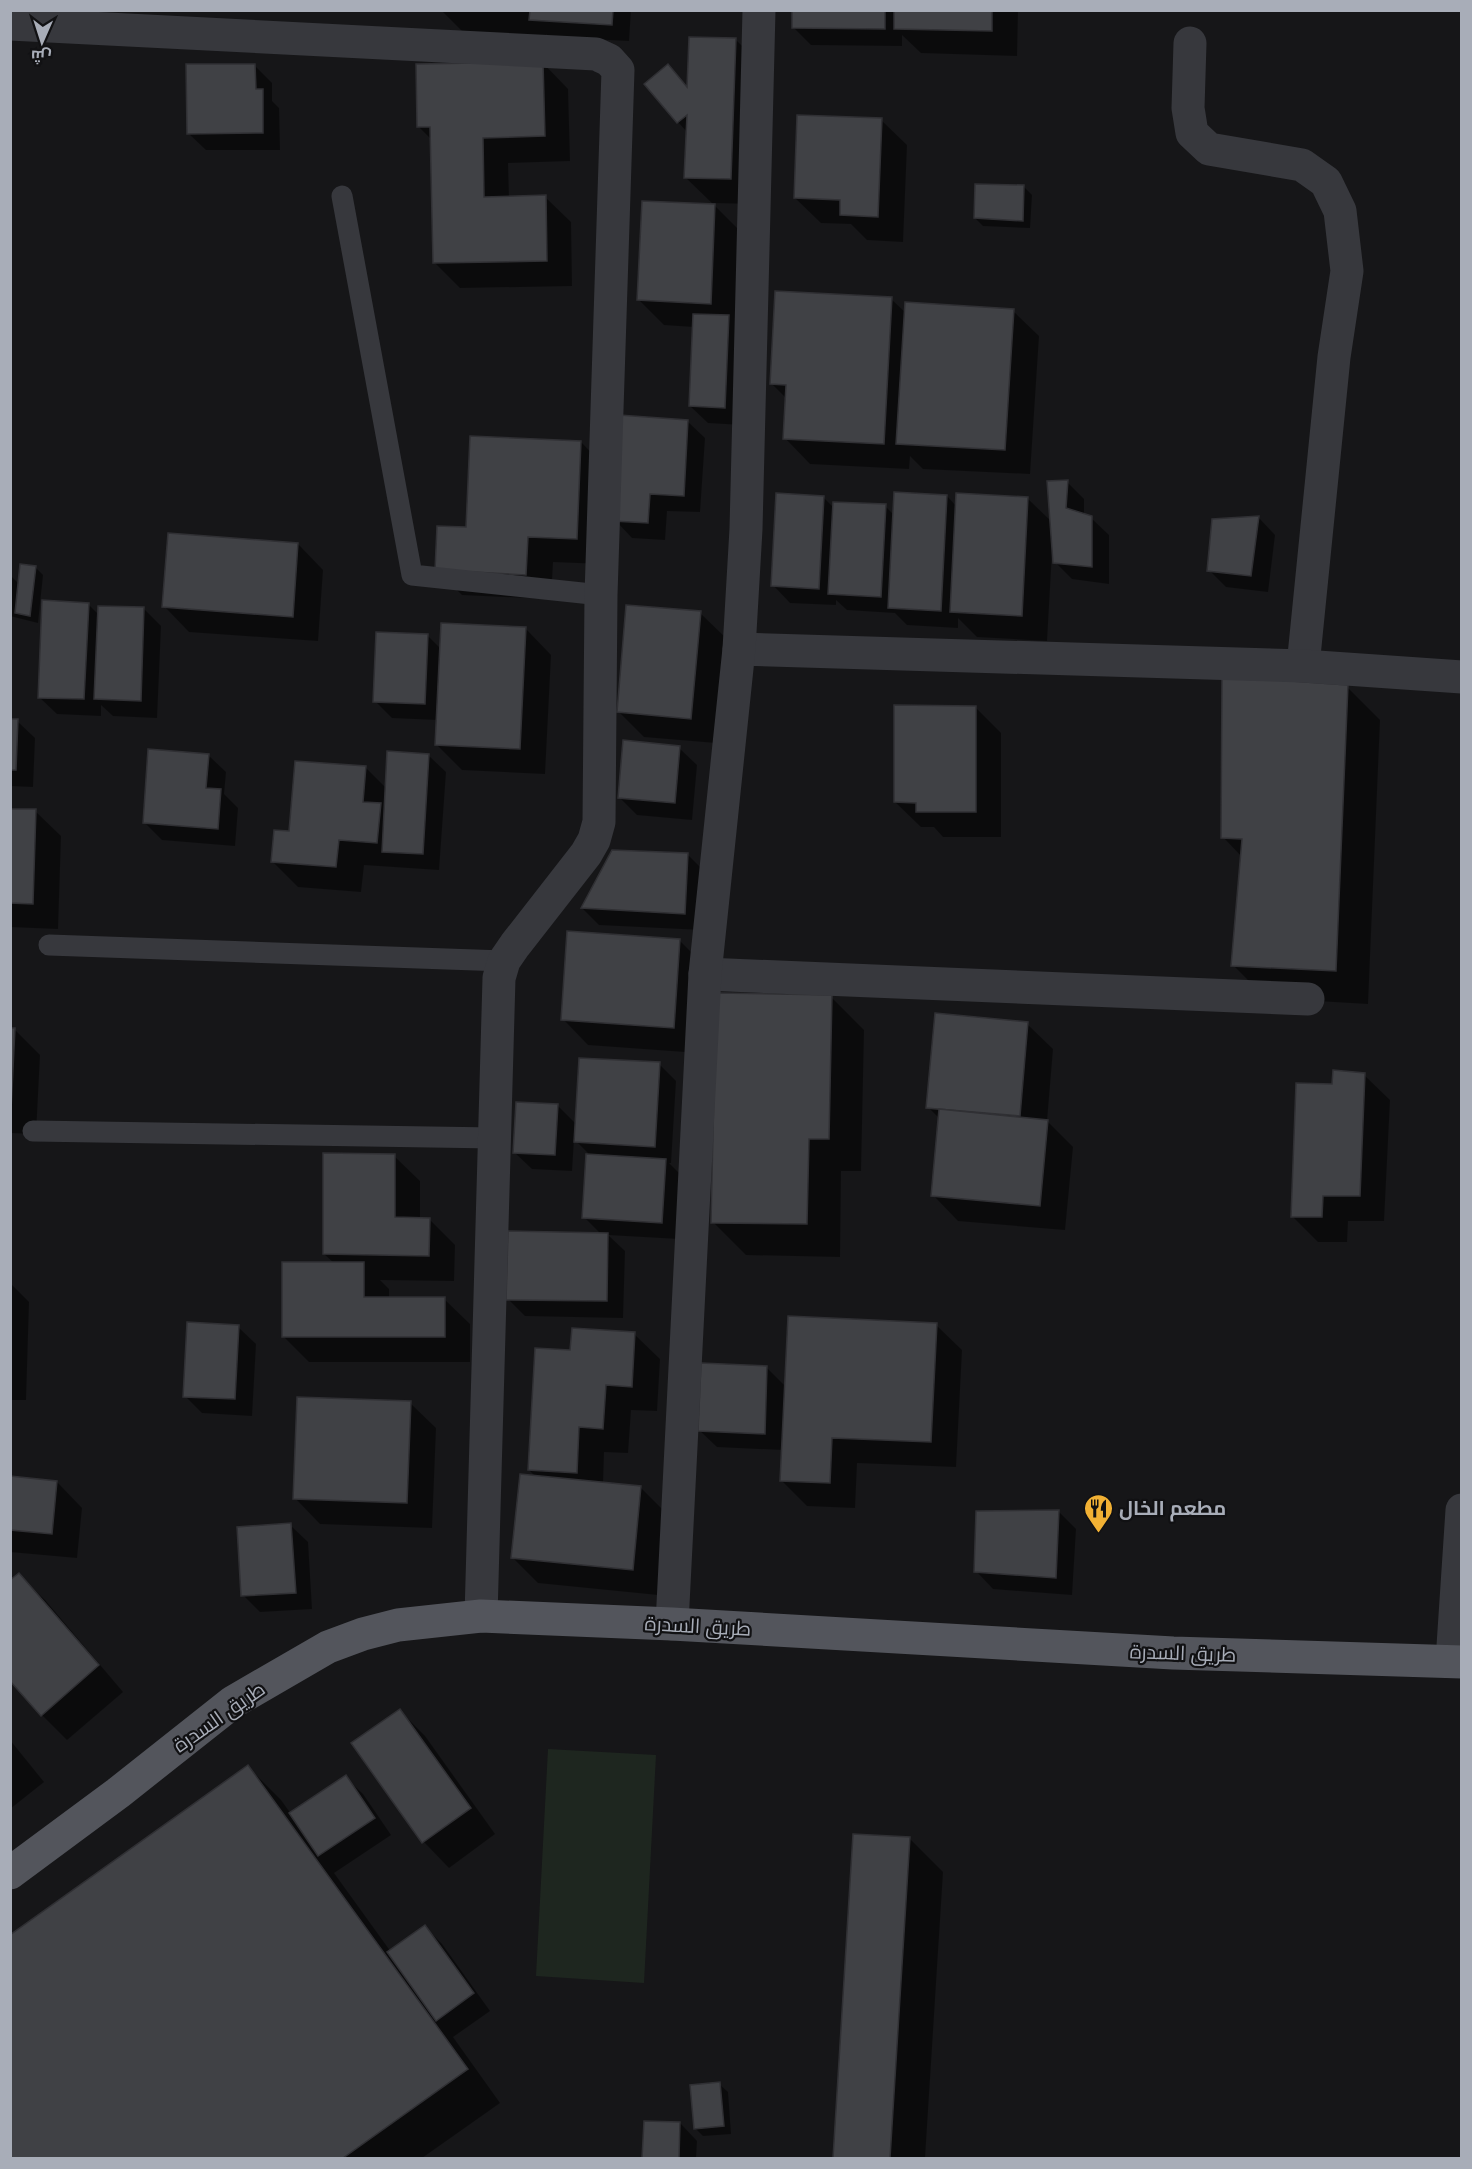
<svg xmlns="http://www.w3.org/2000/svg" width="1472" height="2169" font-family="'DM Sans',Cairo,sans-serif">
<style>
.green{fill:#1e261f}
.shadow{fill:#0007}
.building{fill:#404145;stroke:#303034;stroke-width:1.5}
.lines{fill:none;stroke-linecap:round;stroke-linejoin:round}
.lane{stroke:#37383d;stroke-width:21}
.street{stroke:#37383d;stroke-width:33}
.primary{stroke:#53555c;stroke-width:33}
.labels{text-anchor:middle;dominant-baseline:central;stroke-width:4.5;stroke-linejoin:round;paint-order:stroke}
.poi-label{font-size:20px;font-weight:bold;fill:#a8adb8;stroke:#111113;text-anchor:start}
.street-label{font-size:20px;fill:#a8adb8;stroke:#111113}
</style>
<rect width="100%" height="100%" fill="#161618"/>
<polygon class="green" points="548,1749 656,1755 644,1983 536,1976"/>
<g class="shadow">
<polygon points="441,10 631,10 629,41 548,37 546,34 546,37 463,32"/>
<polygon points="794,10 1018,10 1017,56 921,53 902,35 902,46 811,45 793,27"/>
<polygon points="735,39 761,65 756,204 712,203 740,231 742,425 708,423 690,406 694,327 664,325 639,300 714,205 686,178 687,132 678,122 668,66 688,87"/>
<polygon points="543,63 568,89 570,161 508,163 509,198 545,197 571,222 572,286 460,288 434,262 432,140 419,127"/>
<polygon points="255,66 272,83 272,101 279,108 280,150 206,150 188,133"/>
<polygon points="881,120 907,145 903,242 867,240 851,224 821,223 795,198"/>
<polygon points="1024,187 1032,195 1030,228 983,226 975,218"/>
<polygon points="891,299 906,313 1013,311 1039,336 1030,474 923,469 910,456 909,469 810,464 785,438 787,399 771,383"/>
<polygon points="687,421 705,438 700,512 667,511 665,540 632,538 615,520"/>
<polygon points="581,442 606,468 602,564 553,562 551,599 462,595 437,570 467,529"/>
<polygon points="1067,482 1084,499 1084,515 1091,518 1109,535 1109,584 1072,579 1055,562 1054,552 1052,552 1047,641 977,637 958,618 958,628 907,625 895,613 847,610 836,600 836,605 790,603 773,585 823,497 834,508 885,506 894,515 947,496 957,507 1028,499 1052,522"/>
<polygon points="1258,517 1275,535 1268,592 1226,587 1209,570"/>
<polygon points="298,544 323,570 318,641 189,632 164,606"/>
<polygon points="35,567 43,575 38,623 10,616 10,575 19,584"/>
<polygon points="88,604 99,615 144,609 161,626 157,718 113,716 101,705 101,716 57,714 39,697"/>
<polygon points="700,613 726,638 716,743 644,737 618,711"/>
<polygon points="526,629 551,655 545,774 462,770 436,744 437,720 392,718 375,701 427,635 441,649"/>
<polygon points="1347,687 1380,720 1368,1004 1266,998 1233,965 1242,857 1223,837"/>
<polygon points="976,708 1001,733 1001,837 943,837 934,827 921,827 895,802"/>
<polygon points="10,721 17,721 35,738 33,787 10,786"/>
<polygon points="679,748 697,765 692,820 637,815 620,798"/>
<polygon points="208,755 226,772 224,794 238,808 235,846 162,840 144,822"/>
<polygon points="428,755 446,772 439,870 364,865 361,892 298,887 272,861 291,833 366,768 387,789"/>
<polygon points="10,810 35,811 61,836 58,929 10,927"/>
<polygon points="687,854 705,872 702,930 599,925 582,908"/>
<polygon points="679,940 705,966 699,1053 588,1045 563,1019"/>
<polygon points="831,997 864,1030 861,1171 841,1171 840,1257 746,1255 713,1222"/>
<polygon points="1027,1024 1053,1049 1047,1121 1073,1147 1065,1230 958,1221 933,1195 940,1119 928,1107"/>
<polygon points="10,1029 14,1029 40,1055 36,1134 10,1133"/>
<polygon points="659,1064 676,1081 671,1163 669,1163 683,1177 679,1239 608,1235 625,1251 623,1318 525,1316 508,1299 601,1234 584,1217 588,1153 574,1139 572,1171 532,1169 514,1152 557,1105 577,1125"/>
<polygon points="1364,1075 1390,1100 1384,1221 1348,1221 1347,1242 1318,1242 1292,1216 1333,1085"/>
<polygon points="394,1156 420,1181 420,1219 429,1219 455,1245 454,1281 380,1280 389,1289 389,1298 444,1299 470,1324 470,1362 309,1362 284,1337 334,1263 324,1254"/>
<polygon points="10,1283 29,1302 26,1400 10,1400"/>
<polygon points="936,1325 962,1350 956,1467 857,1463 855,1508 807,1506 782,1481 783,1450 717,1447 699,1430 767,1368 786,1387"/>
<polygon points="238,1327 256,1344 252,1416 202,1413 185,1396"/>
<polygon points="634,1334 660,1359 657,1411 631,1410 628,1453 604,1452 603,1484 641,1488 666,1513 658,1595 538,1583 513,1558 537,1478 529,1470 571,1351"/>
<polygon points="410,1403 436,1428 432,1528 320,1524 295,1498"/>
<polygon points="10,1478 57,1482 82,1508 77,1558 10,1552"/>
<polygon points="1059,1512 1076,1529 1072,1595 993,1589 976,1571"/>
<polygon points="290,1525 308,1542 312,1609 260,1612 243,1595"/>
<polygon points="19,1575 45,1600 123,1692 67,1740 42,1715"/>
<polygon points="400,1711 425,1736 495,1834 449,1868 424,1842 353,1743"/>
<polygon points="10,1740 44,1782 10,1809"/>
<polygon points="248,1767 281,1800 291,1814 345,1777 363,1794 391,1835 334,1873 391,1952 425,1927 442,1944 490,2011 453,2037 500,2103 422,2158 10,2158 10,1937"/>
<polygon points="855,1836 910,1839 943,1872 925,2158 835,2158"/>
<polygon points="719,2084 728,2092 731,2134 703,2136 695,2128"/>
<polygon points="645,2122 680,2123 697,2141 696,2158 644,2158"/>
</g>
<g class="building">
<polygon points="530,10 613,10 612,25 529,20"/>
<polygon points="792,10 885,10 885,29 792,28"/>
<polygon points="894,10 992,10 992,31 894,29"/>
<polygon points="689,37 736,38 731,179 684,178 687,115 677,123 644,84 668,64 687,87"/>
<polygon points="543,62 545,136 483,138 484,197 546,195 547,261 433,263 430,127 417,127 416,64"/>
<polygon points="186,64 255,64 256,89 263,89 263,133 187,134"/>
<polygon points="797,115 882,118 878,217 840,215 840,200 794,198"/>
<polygon points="975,184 1024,185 1023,221 974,218"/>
<polygon points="642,201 715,204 711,304 637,300"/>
<polygon points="775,291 892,297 884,444 783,439 786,385 770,384"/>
<polygon points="905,302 1014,309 1005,450 896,444"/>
<polygon points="693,314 729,315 725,408 689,406"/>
<polygon points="619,415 688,420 684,496 650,494 648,523 613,521"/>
<polygon points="470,436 581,441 577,539 528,537 526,575 435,570 437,526 466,527"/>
<polygon points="1068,480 1066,508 1092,516 1092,567 1053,563 1047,481"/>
<polygon points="894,492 947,495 941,611 888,608"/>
<polygon points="776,493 824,496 819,589 771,586"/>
<polygon points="956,493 1028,497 1022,616 950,612"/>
<polygon points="833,502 886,504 881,597 828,594"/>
<polygon points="1259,516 1251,576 1207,571 1212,519"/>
<polygon points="168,533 298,543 293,617 162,607"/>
<polygon points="20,564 36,566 30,616 15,613"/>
<polygon points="42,600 89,603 84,699 38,698"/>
<polygon points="626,605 701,611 691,719 617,712"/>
<polygon points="98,606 144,607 141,701 94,699"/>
<polygon points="441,623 526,627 520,749 435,745"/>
<polygon points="376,632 428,634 425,704 373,702"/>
<polygon points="1222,676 1348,685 1336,971 1231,966 1242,839 1221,838"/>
<polygon points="894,705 976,706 976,812 916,812 916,803 894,802"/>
<polygon points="10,719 18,719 16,770 10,770"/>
<polygon points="623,740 680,746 675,803 618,798"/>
<polygon points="148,749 209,754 206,788 221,789 218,829 143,823"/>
<polygon points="387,751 429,754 423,854 382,852"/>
<polygon points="295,761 366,766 363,802 381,803 377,843 339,840 336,867 271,862 274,830 289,831"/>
<polygon points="10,809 36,809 33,904 10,903"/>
<polygon points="612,850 688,853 685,914 581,908"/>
<polygon points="567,931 680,939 674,1028 561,1020"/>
<polygon points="716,993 832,995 829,1139 809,1139 807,1224 711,1223"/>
<polygon points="935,1013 1028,1022 1020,1116 926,1108"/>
<polygon points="10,1028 15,1028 11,1110 10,1109"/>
<polygon points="579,1058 660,1062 655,1147 574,1142"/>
<polygon points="1333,1070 1365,1073 1360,1196 1323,1196 1322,1217 1291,1217 1296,1083 1332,1084"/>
<polygon points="516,1102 558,1104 555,1155 513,1153"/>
<polygon points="939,1109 1048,1120 1040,1206 931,1196"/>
<polygon points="323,1153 395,1154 395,1217 430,1218 429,1256 323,1254"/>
<polygon points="586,1154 666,1159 662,1223 582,1218"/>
<polygon points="508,1231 608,1233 607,1301 506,1300"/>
<polygon points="282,1262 364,1262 364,1297 445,1297 445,1337 282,1337"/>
<polygon points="788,1316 937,1323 931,1442 832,1438 830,1483 780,1481"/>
<polygon points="187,1322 239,1325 235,1399 183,1397"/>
<polygon points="572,1328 635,1332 632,1387 606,1385 603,1429 579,1427 577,1473 528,1470 535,1348 570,1350"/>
<polygon points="701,1363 767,1366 765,1434 698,1431"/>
<polygon points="297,1397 411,1401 407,1503 293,1499"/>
<polygon points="520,1474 641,1486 633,1570 511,1558"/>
<polygon points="10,1476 57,1481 52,1534 10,1530"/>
<polygon points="1059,1510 1056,1578 974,1572 976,1511"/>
<polygon points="291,1523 296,1593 241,1596 237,1527"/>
<polygon points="19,1573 99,1665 41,1716 10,1681 10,1580"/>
<polygon points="400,1709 471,1808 422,1843 351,1743"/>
<polygon points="248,1765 468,2069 343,2158 10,2158 10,1935"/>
<polygon points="346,1775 375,1818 318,1856 289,1813"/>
<polygon points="853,1834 910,1837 890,2158 833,2158"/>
<polygon points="425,1925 474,1993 436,2021 387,1952"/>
<polygon points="720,2082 724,2126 694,2129 690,2085"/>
<polygon points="644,2121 680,2122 679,2158 642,2158"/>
</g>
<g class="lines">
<g class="lane">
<polyline points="342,196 412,575 601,595"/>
<polyline points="49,945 504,961"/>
<polyline points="33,1131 495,1138"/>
</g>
<g class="street">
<polyline points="10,24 596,54 609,60 618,70 601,595 599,822 594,840 586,854 515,945 504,961 499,978 481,1616"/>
<polyline points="1190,43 1188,108 1192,133 1209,149 1302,165 1326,182 1340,211 1347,271 1334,357 1303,666"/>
<polyline points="739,649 1303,666 1462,677"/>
<polyline points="705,974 1308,999"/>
<polyline points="672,1624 705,974 739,649 746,529 759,10"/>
<polyline points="1452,1661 1462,1510"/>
</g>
<polyline class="primary" points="10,1873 118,1793 233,1702 328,1647 363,1634 398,1625 481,1616 672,1624 1173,1653 1462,1662"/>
</g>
<defs>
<symbol id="restaurant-pin" viewBox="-11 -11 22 30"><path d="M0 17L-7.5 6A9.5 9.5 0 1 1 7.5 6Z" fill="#f2b134" stroke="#111113"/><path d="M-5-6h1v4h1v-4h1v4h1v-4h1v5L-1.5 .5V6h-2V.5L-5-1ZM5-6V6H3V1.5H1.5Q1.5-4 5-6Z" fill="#111"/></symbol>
</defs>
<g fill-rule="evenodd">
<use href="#restaurant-pin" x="1082" y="1492" width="33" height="45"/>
</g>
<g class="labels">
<g class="poi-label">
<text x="1119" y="1508">مطعم الخال</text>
</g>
<g class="street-label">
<text transform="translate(698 1626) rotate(3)">طريق السدرة</text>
<text transform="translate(1183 1653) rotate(2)">طريق السدرة</text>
<text transform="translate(219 1717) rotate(-35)">طريق السدرة</text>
</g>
</g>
<rect width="1472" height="2169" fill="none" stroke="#a8adb8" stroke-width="24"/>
<g transform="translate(42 42) rotate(183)" stroke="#111113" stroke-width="4.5" paint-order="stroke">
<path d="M0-4.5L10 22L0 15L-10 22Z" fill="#a8adb8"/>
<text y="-9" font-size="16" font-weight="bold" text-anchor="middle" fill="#a8adb8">ش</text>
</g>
</svg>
